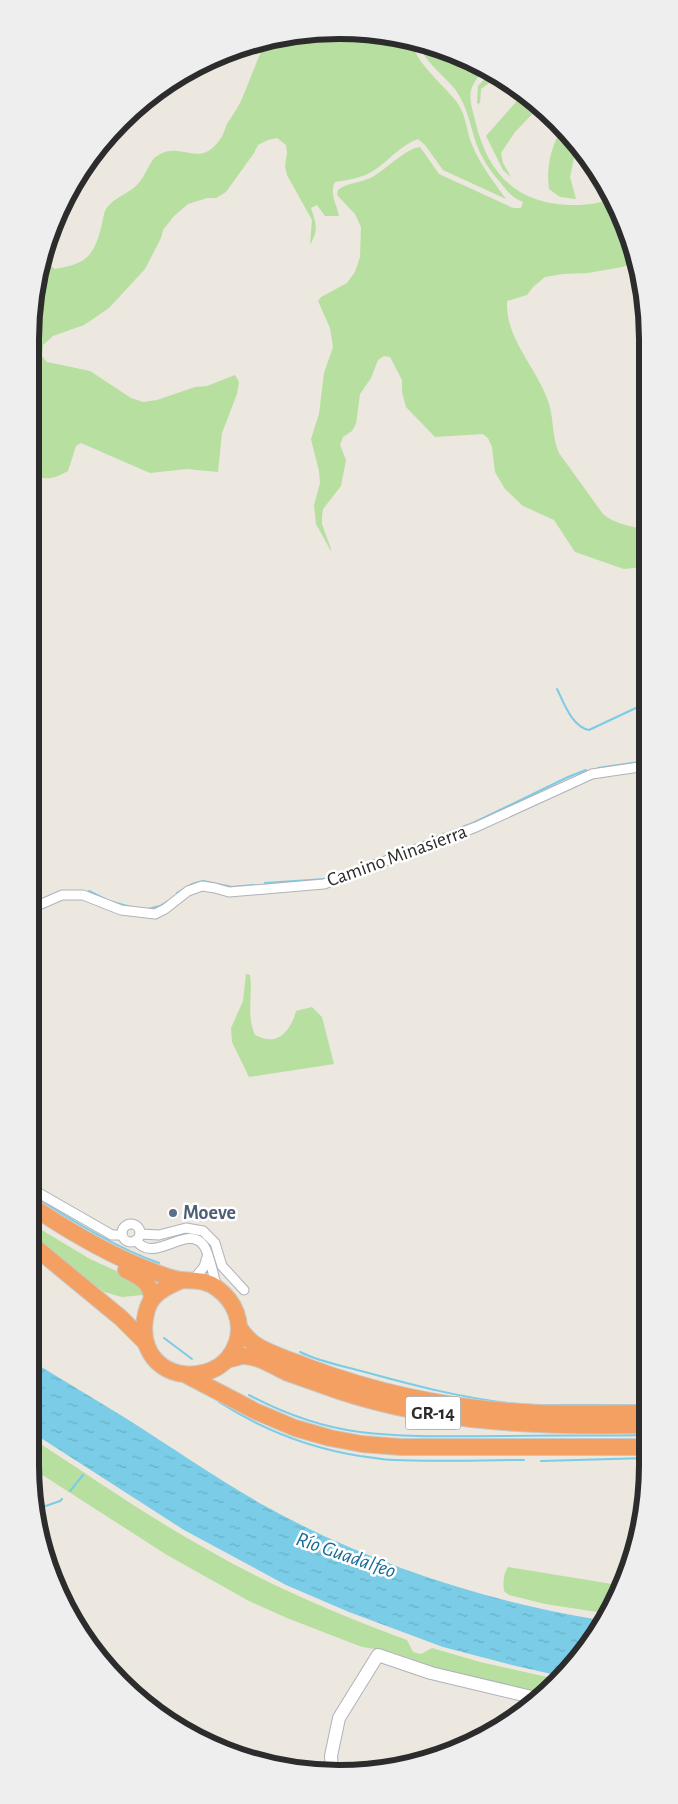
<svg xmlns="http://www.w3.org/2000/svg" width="678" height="1804" font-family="'Alegreya Sans',sans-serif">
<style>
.grass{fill:#b6dfa0}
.water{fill:url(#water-ripples)}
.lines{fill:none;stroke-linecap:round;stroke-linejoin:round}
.stream{stroke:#7acce7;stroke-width:2}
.street-casing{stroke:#b0b2bb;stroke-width:11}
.secondary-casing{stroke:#b0b2bb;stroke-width:14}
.highway-casing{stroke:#c8c8c8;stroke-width:18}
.street{stroke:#fff;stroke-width:9}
.secondary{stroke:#fff;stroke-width:12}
.highway{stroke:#f4a063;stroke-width:16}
.service-dot{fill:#5c6f8a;stroke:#fff;stroke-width:2}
.labels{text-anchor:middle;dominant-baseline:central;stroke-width:5;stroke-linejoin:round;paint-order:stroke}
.shield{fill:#fff;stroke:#6b6b6b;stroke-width:1}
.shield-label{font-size:19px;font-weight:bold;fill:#2c2c2c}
.street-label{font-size:20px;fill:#2c2c2c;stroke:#fff}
.service-label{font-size:20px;font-weight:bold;fill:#4e5e75;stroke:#fff;text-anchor:start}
.water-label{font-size:21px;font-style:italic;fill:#176b95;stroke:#fff}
.rim{fill:none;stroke:#2c2c2c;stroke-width:6}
</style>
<defs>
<pattern id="water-ripples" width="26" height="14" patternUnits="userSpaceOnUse" patternTransform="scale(1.25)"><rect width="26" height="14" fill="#7acce7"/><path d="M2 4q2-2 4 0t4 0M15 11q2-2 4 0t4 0" fill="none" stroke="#6aafc6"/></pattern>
</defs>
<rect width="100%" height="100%" fill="#ece7df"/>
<g class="grass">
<path d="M299,33L413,40C411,59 445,86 456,101C467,115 466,132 473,147C481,166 494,182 506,199L443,170L425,145L418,139C400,145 389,161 373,171C362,178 347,180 335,182C329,193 337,205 339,216H325L317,205L311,208C316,223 319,229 310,245L312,220L287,175L285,166L287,153L286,145L277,138L268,140L258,145L254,153L226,192L216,198H207L188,204L174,216L163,230L161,238L145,269L109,308L84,325L53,336L43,345L42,356L47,362L90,371L131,398L143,402L157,400L195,387L207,386L235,375L239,382L237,394L222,433L218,472L187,469L150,473L81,443L76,446L68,471C54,479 43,482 30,472V339L41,259L47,247L49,264L55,269C85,264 93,258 101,228C103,222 103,214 106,209C112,199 127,194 136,186C146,177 149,161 157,156C181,140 198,169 219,141C223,136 225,129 227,124C232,116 237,109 241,101C249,82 256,63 264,45Z"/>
<path d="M418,41L486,68C465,90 469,96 476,124C488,173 516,203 568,205C585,205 598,205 613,197L616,203L634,263L622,267L588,273L563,274L545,277L533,287L527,295L507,301C505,340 538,368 549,404C554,421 552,438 559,453L603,514C616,525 631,525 646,531V562L635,568L624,569L575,552L554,520L523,506L505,489L495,472L492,447L488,438L483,434L435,437L406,407L402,392V380L390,357L384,356L378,360L371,378L360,394L356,424L352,431L343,437L340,445L346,460L341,486L323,509L322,516V524L331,549V551L316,524L314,505L320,483L319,471L311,439L319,414L324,373L333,347L330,328L318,301L321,297L347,283L355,272L360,257L361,227L355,214L337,195L338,190C347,182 363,183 374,176C386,169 407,148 420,147L439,174L513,208H521L523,202C512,198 507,191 500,182C490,171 481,157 476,143C470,124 467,106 455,89C444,76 420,57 418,41Z"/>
<polygon points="492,71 499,76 481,89 480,103 477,104 478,86"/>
<polygon points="522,95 538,108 515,132 501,153 503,163 511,177 503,170 486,136"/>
<path d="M562,127L571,135L577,144L570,177L576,199L560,197L549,189C546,165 551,149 562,127Z"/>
<path d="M246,974L250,975C253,996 246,1015 255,1035C258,1036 263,1039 267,1039C283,1042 293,1024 296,1011L312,1007L322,1017L334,1064L249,1077L232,1042L231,1028L243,1001Z"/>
<polygon points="30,1223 90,1259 121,1273 143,1288 142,1295 122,1297 104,1292 30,1236"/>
<path d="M30,1437C90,1476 148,1517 210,1551C273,1587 339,1615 407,1640L413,1652L421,1654L432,1648L480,1662L556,1679L539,1695L412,1663V1659L388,1651L362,1647L287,1618L249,1601L167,1555L30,1467Z"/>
<path d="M508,1567L618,1585L604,1613L545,1604L509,1595L504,1591C503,1582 503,1575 508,1567Z"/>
</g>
<path class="water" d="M30,1360C62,1380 95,1399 127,1419C173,1448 217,1479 265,1506C368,1563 484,1601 600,1620L584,1653L561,1675H556L516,1666L443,1647L349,1612L286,1585L184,1530L30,1431Z"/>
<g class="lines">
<g class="stream">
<path d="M557,689C564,703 572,727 589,730L638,707L646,700"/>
<polyline points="598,768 646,761"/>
<polyline points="398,852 473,823 568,777 586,770"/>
<polyline points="265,883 325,879"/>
<polyline points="89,891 109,901 131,907"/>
<polyline points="177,893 192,884 203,881 232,887 254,885"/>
<polyline points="148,909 160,906 168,901"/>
<path d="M30,1193C70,1220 114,1247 159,1263"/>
<polyline points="206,1272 208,1272"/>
<polyline points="164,1338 192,1359"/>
<path d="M300,1352C320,1362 343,1366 365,1372C416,1386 466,1399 518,1404"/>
<path d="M249,1395C283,1413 321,1427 360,1432C408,1438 456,1436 504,1436C552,1435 600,1436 648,1435"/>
<path d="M219,1402C263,1430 309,1448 360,1456C371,1457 383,1460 394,1460C437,1462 481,1460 524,1460"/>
<polyline points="535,1405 648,1405"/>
<polyline points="541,1461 648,1458"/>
<polyline points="70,1491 83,1475"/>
<polyline points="37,1509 60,1501 62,1499"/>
</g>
<defs>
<g id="street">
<polyline points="30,909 62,895 83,895 121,910 155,914 165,909 188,891 202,886 215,888 229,892 324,884 476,827 592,774 646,766"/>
<polyline points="30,1188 112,1235 122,1235"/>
<circle cx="131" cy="1233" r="9"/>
<polyline points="140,1234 159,1235 186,1228 203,1231 215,1243 222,1266 244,1290"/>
<path d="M136,1240C153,1266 188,1222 204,1246C210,1255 213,1276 217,1287"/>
<polyline points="193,1280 204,1267 207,1257"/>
</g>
<polyline id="secondary" points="332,1770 331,1756 339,1718 378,1655 431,1673 536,1698"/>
<g id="highway">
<path d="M30,1205C67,1230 115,1258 157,1273C165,1276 174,1280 183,1280C196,1281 207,1280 218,1289C235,1302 243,1322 237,1342C233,1354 224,1365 212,1370C175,1385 138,1361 145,1319C146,1312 148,1304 153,1298C161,1289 171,1285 182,1280"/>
<polyline points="30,1243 121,1318 145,1342"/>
<path d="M126,1270C140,1277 151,1282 152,1299"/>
<path d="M240,1329C244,1334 248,1339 253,1343C264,1352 293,1361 308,1367C377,1393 449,1408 523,1412C564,1415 606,1413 648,1413"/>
<path d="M227,1360C232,1359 237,1357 242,1356C257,1355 275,1367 288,1373C305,1379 322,1385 339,1391C438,1424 544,1427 648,1425"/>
<polyline points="188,1376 255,1411 295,1428 330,1438 362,1444 401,1447 648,1447"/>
</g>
</defs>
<use href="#street" class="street-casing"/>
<use href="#secondary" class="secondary-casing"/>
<use href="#highway" class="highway-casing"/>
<use href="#street" class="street"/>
<use href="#secondary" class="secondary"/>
<use href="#highway" class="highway"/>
</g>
<circle class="service-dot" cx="173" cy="1213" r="5"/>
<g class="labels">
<rect class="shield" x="405.5" y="1396.5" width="55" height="33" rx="4"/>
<g class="shield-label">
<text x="433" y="1413">GR-14</text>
</g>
<g class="street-label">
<text transform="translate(397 856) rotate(-20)">Camino Minasierra</text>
</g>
<g class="service-label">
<text x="183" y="1213">Moeve</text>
</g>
<g class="water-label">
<text transform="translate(346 1555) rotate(19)">Río Guadalfeo</text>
</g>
</g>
<path d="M0 0H678V1804H0ZM339 39H339A300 300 0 0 1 639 339V1465A300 300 0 0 1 339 1765H339A300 300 0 0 1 39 1465V339A300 300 0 0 1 339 39Z" fill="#eee" fill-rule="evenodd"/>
<path class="rim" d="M339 39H339A300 300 0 0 1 639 339V1465A300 300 0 0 1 339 1765H339A300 300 0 0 1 39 1465V339A300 300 0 0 1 339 39Z"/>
</svg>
